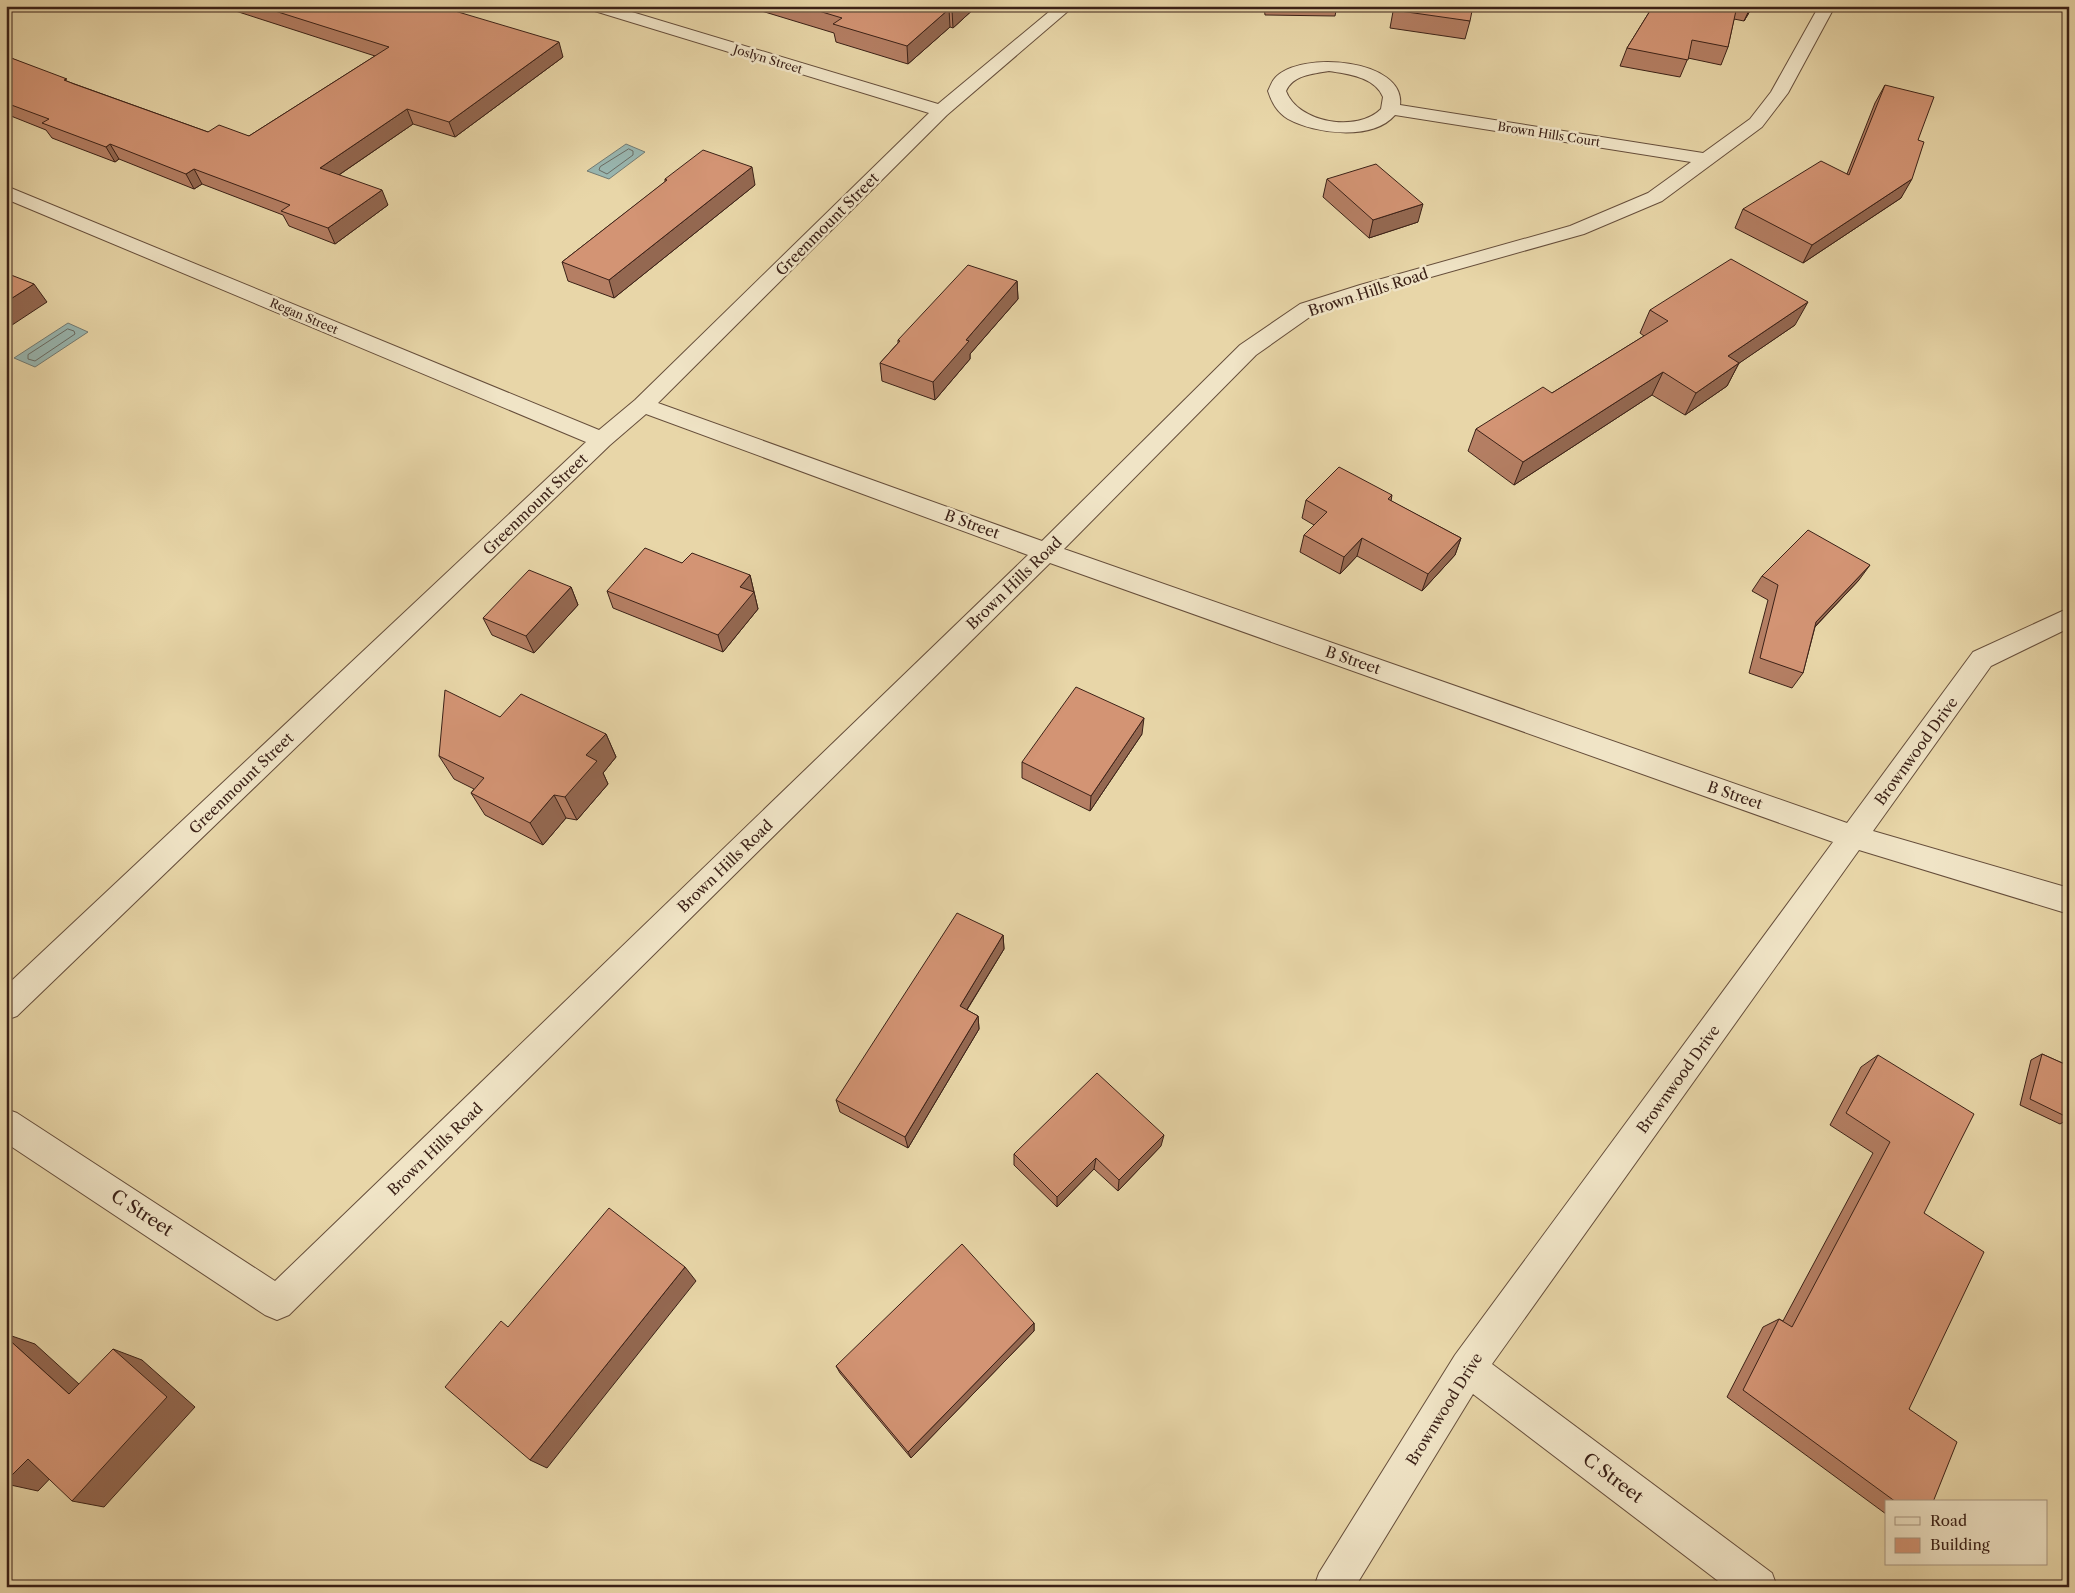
<svg xmlns="http://www.w3.org/2000/svg" width="2075" height="1593" font-family="'Libre Caslon Text',serif">
<style>
.water{fill:#99b7b1;stroke:#737b73}
.lines{fill:none;stroke-linecap:round;stroke-linejoin:round}
.shore{stroke:#6a6c64;stroke-width:1}
.minor-casing{stroke:#664e3b;stroke-width:2}
.minor{fill:#f0e4c6;fill-rule:evenodd}
.wall{fill:#b57f64;stroke:#3b2117}
.shaded-wall{fill:#946851;stroke:#3b2117}
.building{fill:#d39474;stroke:#3b2117}
.labels{text-anchor:middle;dominant-baseline:central;stroke-width:5;stroke-linejoin:round;paint-order:stroke}
.far-street-label{font-size:12px;fill:#3b2117;stroke:#f0e4c6}
.street-label{font-size:15px;fill:#3b2117;stroke:#f0e4c6}
.near-street-label{font-size:18px;fill:#3b2117;stroke:#f0e4c6}
</style>
<rect width="100%" height="100%" fill="#e8d6a8"/>
<filter id="stains"><feTurbulence type="fractalNoise" baseFrequency=".004" numOctaves="4"/><feColorMatrix values="0 0 0 0 .2 0 0 0 0 .09 0 0 0 0 .02 0 0 0 .5 -.17"/></filter>
<radialGradient id="worn" r=".72"><stop offset=".6" stop-color="#630" stop-opacity="0"/><stop offset="1" stop-color="#630" stop-opacity=".3"/></radialGradient>
<g class="water">
<polygon points="626,144 645,152 609,179 587,171"/>
<polygon points="68,323 88,332 35,367 14,358"/>
</g>
<g class="lines">
<g class="shore">
<polygon points="629,149 633,151 633,155 607,174 599,170 600,167"/>
<polygon points="68,329 74,331 75,334 35,361 28,359 28,355"/>
</g>
<defs>
<path id="minor" d="M586,6H612L938,104L1056,6H1074L947,115L658,403L1042,541L1240,345L1300,304L1360,285L1570,226L1648,193L1691,162L1395,115C1373,141 1315,134 1288,119C1277,112 1272,103 1268,91C1270,87 1272,81 1275,78C1300,50 1406,59 1400,105L1703,153L1750,119L1771,92L1819,6H1835L1788,93L1762,127L1662,201L1584,234L1374,293L1314,314L1256,355L1064,549L1847,823L1973,652L2069,608V628L1991,666L1873,831L2069,888V914L1859,850L1492,1364L1772,1573L1777,1587H1726L1473,1394L1355,1587H1314L1319,1573L1455,1355L1833,842L1050,563L289,1315L277,1320L265,1315L6,1143V1109L17,1113L275,1281L1028,555L646,414L610,445L17,1016L6,1020V986L586,442L6,199V186L599,430L635,400L929,113L588,9ZM1329,71C1348,74 1375,77 1383,97L1381,109C1357,133 1298,123 1286,91C1293,75 1312,74 1329,71Z"/>
</defs>
<use href="#minor" class="minor-casing"/>
<use href="#minor" class="minor"/>
</g>
<g class="wall">
<polygon points="220,6 438,6 563,57 455,137 413,124 339,175 388,205 335,244 289,226 283,215 202,184 194,189 119,159 115,162 52,138 46,130 6,114 6,56 69,82 208,132 249,136 375,56"/>
<polygon points="745,6 977,6 953,28 950,27 908,64 836,42 834,33"/>
<polygon points="1264,6 1337,6 1335,16 1265,15"/>
<polygon points="1394,6 1470,21 1465,39 1390,28"/>
<polygon points="1653,6 1753,6 1744,21 1734,19 1728,47 1721,65 1688,58 1680,77 1620,66 1627,48"/>
<polygon points="1885,85 1918,140 1901,198 1803,263 1735,228 1743,209 1847,174 1875,103"/>
<polygon points="665,179 755,185 614,298 568,281 562,262 665,182"/>
<polygon points="1327,179 1418,222 1369,238 1323,197"/>
<polygon points="1017,281 1018,299 970,354 970,359 935,400 882,381 880,363 898,343 898,340"/>
<polygon points="1650,310 1795,325 1739,363 1727,386 1685,415 1652,395 1514,485 1468,451 1476,429 1552,393 1644,336 1640,333"/>
<polygon points="1392,495 1391,501 1461,538 1455,555 1422,591 1357,556 1340,574 1300,552 1304,535 1314,525 1302,518 1306,500"/>
<polygon points="682,563 750,575 758,609 723,652 613,608 607,591"/>
<polygon points="1762,576 1859,580 1815,627 1803,673 1792,688 1749,673 1768,600 1752,591"/>
<polygon points="571,587 578,605 534,653 492,635 483,618"/>
<polygon points="500,717 606,734 616,757 603,773 608,784 577,820 566,818 543,845 485,815 471,793 474,789 454,779 439,756"/>
<polygon points="1142,734 1090,811 1022,778 1022,762"/>
<polygon points="1003,935 1004,949 967,1010 978,1016 979,1029 908,1148 840,1112 836,1100"/>
<polygon points="2042,1054 2069,1066 2069,1119 2060,1124 2020,1105 2031,1060"/>
<polygon points="1878,1055 1924,1213 1909,1409 1933,1502 1886,1502 1886,1514 1727,1397 1763,1327 1779,1319 1783,1321 1873,1153 1830,1125 1861,1067"/>
<polygon points="1161,1146 1118,1191 1094,1169 1057,1207 1014,1165 1014,1154"/>
<polygon points="1034,1323 1034,1331 911,1458 840,1373 836,1366"/>
</g>
<g class="shaded-wall">
<polygon points="957,6 977,6 953,28 952,10"/>
<polygon points="1751,6 1753,6 1744,21"/>
<polygon points="949,9 950,27 908,64 907,46"/>
<polygon points="559,42 563,57 455,137 449,122"/>
<polygon points="407,109 413,124 327,183 320,168"/>
<polygon points="110,144 119,159 115,162 106,147"/>
<polygon points="752,167 755,185 614,298 609,280"/>
<polygon points="194,169 202,184 194,189 186,174"/>
<polygon points="1912,179 1901,198 1803,263 1812,245"/>
<polygon points="382,190 388,205 335,244 328,228"/>
<polygon points="1423,204 1418,222 1369,238 1373,220"/>
<polygon points="1017,281 1018,299 970,354 970,359 935,400 933,382 966,340"/>
<polygon points="34,284 47,302 6,329 6,302"/>
<polygon points="1808,302 1795,325 1716,379 1728,356"/>
<polygon points="1739,363 1727,386 1685,415 1696,393"/>
<polygon points="1663,372 1652,395 1514,485 1523,462"/>
<polygon points="1362,538 1357,556 1340,574 1344,557"/>
<polygon points="1461,538 1455,555 1422,591 1428,574"/>
<polygon points="1870,565 1859,580 1805,637 1816,622"/>
<polygon points="750,575 758,609 723,652 718,635 740,587"/>
<polygon points="571,587 578,605 534,653 526,636"/>
<polygon points="1144,718 1142,734 1090,811 1091,796"/>
<polygon points="606,734 616,757 603,773 608,784 577,820 565,797 586,755"/>
<polygon points="554,795 566,818 543,845 530,823"/>
<polygon points="1003,935 1004,949 961,1019 960,1006"/>
<polygon points="978,1016 979,1029 908,1148 905,1137"/>
<polygon points="1164,1135 1161,1146 1118,1191 1119,1180"/>
<polygon points="1096,1158 1094,1169 1057,1207 1057,1197"/>
<polygon points="685,1267 696,1281 547,1468 530,1460"/>
<polygon points="1034,1323 1034,1331 911,1458 908,1452"/>
<polygon points="6,1334 35,1344 101,1404 69,1394 6,1337"/>
<polygon points="113,1349 142,1360 195,1407 104,1507 72,1501"/>
<polygon points="28,1459 61,1467 38,1491 6,1484 6,1481"/>
</g>
<g class="building">
<polygon points="259,6 438,6 559,42 449,122 407,109 320,168 382,190 328,228 281,211 290,205 194,169 186,174 110,144 106,147 42,123 49,119 6,103 6,56 67,79 64,80 74,84 208,132 219,125 249,136 389,47"/>
<polygon points="802,6 957,6 952,10 949,9 907,46 833,24 842,18"/>
<polygon points="1394,6 1473,6 1470,21 1393,10"/>
<polygon points="1653,6 1737,6 1728,47 1692,40 1688,60 1627,48"/>
<polygon points="1885,85 1934,97 1918,140 1924,142 1912,179 1812,245 1743,209 1821,161 1849,175"/>
<polygon points="703,150 752,167 609,280 562,262 667,180 665,179"/>
<polygon points="1376,164 1423,204 1373,220 1327,179"/>
<polygon points="1731,259 1808,302 1728,356 1739,363 1696,393 1663,372 1523,462 1476,429 1543,387 1552,393 1668,321 1650,310"/>
<polygon points="968,265 1017,281 966,340 969,341 933,382 880,363 900,341 898,340"/>
<polygon points="6,273 34,284 6,302"/>
<polygon points="1339,467 1392,495 1388,499 1461,538 1428,574 1362,538 1344,557 1304,535 1327,512 1306,500"/>
<polygon points="1808,530 1870,565 1816,622 1803,673 1760,658 1778,585 1762,576"/>
<polygon points="645,548 682,563 692,553 750,575 740,587 754,592 718,635 607,591"/>
<polygon points="529,570 571,587 526,636 483,618"/>
<polygon points="1076,687 1144,718 1091,796 1022,762"/>
<polygon points="445,690 500,717 521,694 606,734 586,755 597,761 565,797 554,795 530,823 471,793 484,778 439,756"/>
<polygon points="957,913 1003,935 960,1006 978,1016 905,1137 836,1100"/>
<polygon points="2042,1054 2069,1066 2069,1118 2030,1099"/>
<polygon points="1878,1055 1974,1114 1924,1213 1984,1252 1909,1409 1957,1442 1933,1502 1896,1502 1743,1390 1779,1319 1792,1327 1890,1142 1846,1113"/>
<polygon points="1097,1073 1164,1135 1119,1180 1096,1158 1057,1197 1014,1154"/>
<polygon points="609,1208 685,1267 530,1460 445,1387 501,1321 508,1327"/>
<polygon points="962,1244 1034,1323 908,1452 836,1366"/>
<polygon points="6,1337 69,1394 113,1349 167,1397 72,1501 28,1459 6,1481"/>
</g>
<g class="labels">
<g class="far-street-label">
<text transform="translate(768 59) rotate(17)">Joslyn Street</text>
<text transform="translate(1549 134) rotate(9)">Brown Hills Court</text>
<text transform="translate(304 316) rotate(23)">Regan Street</text>
</g>
<g class="street-label">
<text transform="translate(827 224) rotate(-45)">Greenmount Street</text>
<text transform="translate(1368 292) rotate(-18)">Brown Hills Road</text>
<text transform="translate(535 504) rotate(-44)">Greenmount Street</text>
<text transform="translate(972 524) rotate(20)">B Street</text>
<text transform="translate(1014 583) rotate(-44)">Brown Hills Road</text>
<text transform="translate(1353 660) rotate(19)">B Street</text>
<text transform="translate(1916 751) rotate(-54)">Brownwood Drive</text>
<text transform="translate(241 783) rotate(-44)">Greenmount Street</text>
<text transform="translate(1735 795) rotate(19)">B Street</text>
<text transform="translate(725 866) rotate(-44)">Brown Hills Road</text>
<text transform="translate(1678 1079) rotate(-54)">Brownwood Drive</text>
<text transform="translate(435 1149) rotate(-44)">Brown Hills Road</text>
<text transform="translate(1444 1409) rotate(-58)">Brownwood Drive</text>
</g>
<g class="near-street-label">
<text transform="translate(142 1213) rotate(33)">C Street</text>
<text transform="translate(1613 1478) rotate(37)">C Street</text>
</g>
</g>
<rect width="2075" height="1593" fill="none" stroke="#e8d6a8" stroke-width="25"/>
<rect x="8" y="8" width="2060" height="1578" fill="none" stroke="#3b2117" stroke-width="2.5"/>
<rect x="12" y="12" width="2050" height="1568" fill="none" stroke="#3b2117"/>
<rect x="1885" y="1500" width="162" height="65" fill="#f0e4c6" stroke="#a89680"/>
<rect x="1895" y="1517" width="25" height="8" fill="#f0e4c6" stroke="#a89680"/>
<text x="1930" y="1526" font-size="15" fill="#3b2117">Road</text>
<rect x="1895" y="1538" width="25" height="15" fill="#d39474" stroke="#a89680"/>
<text x="1930" y="1550" font-size="15" fill="#3b2117">Building</text>
<rect width="100%" height="100%" filter="url(#stains)"/>
<rect width="100%" height="100%" fill="url(#worn)"/>
</svg>
